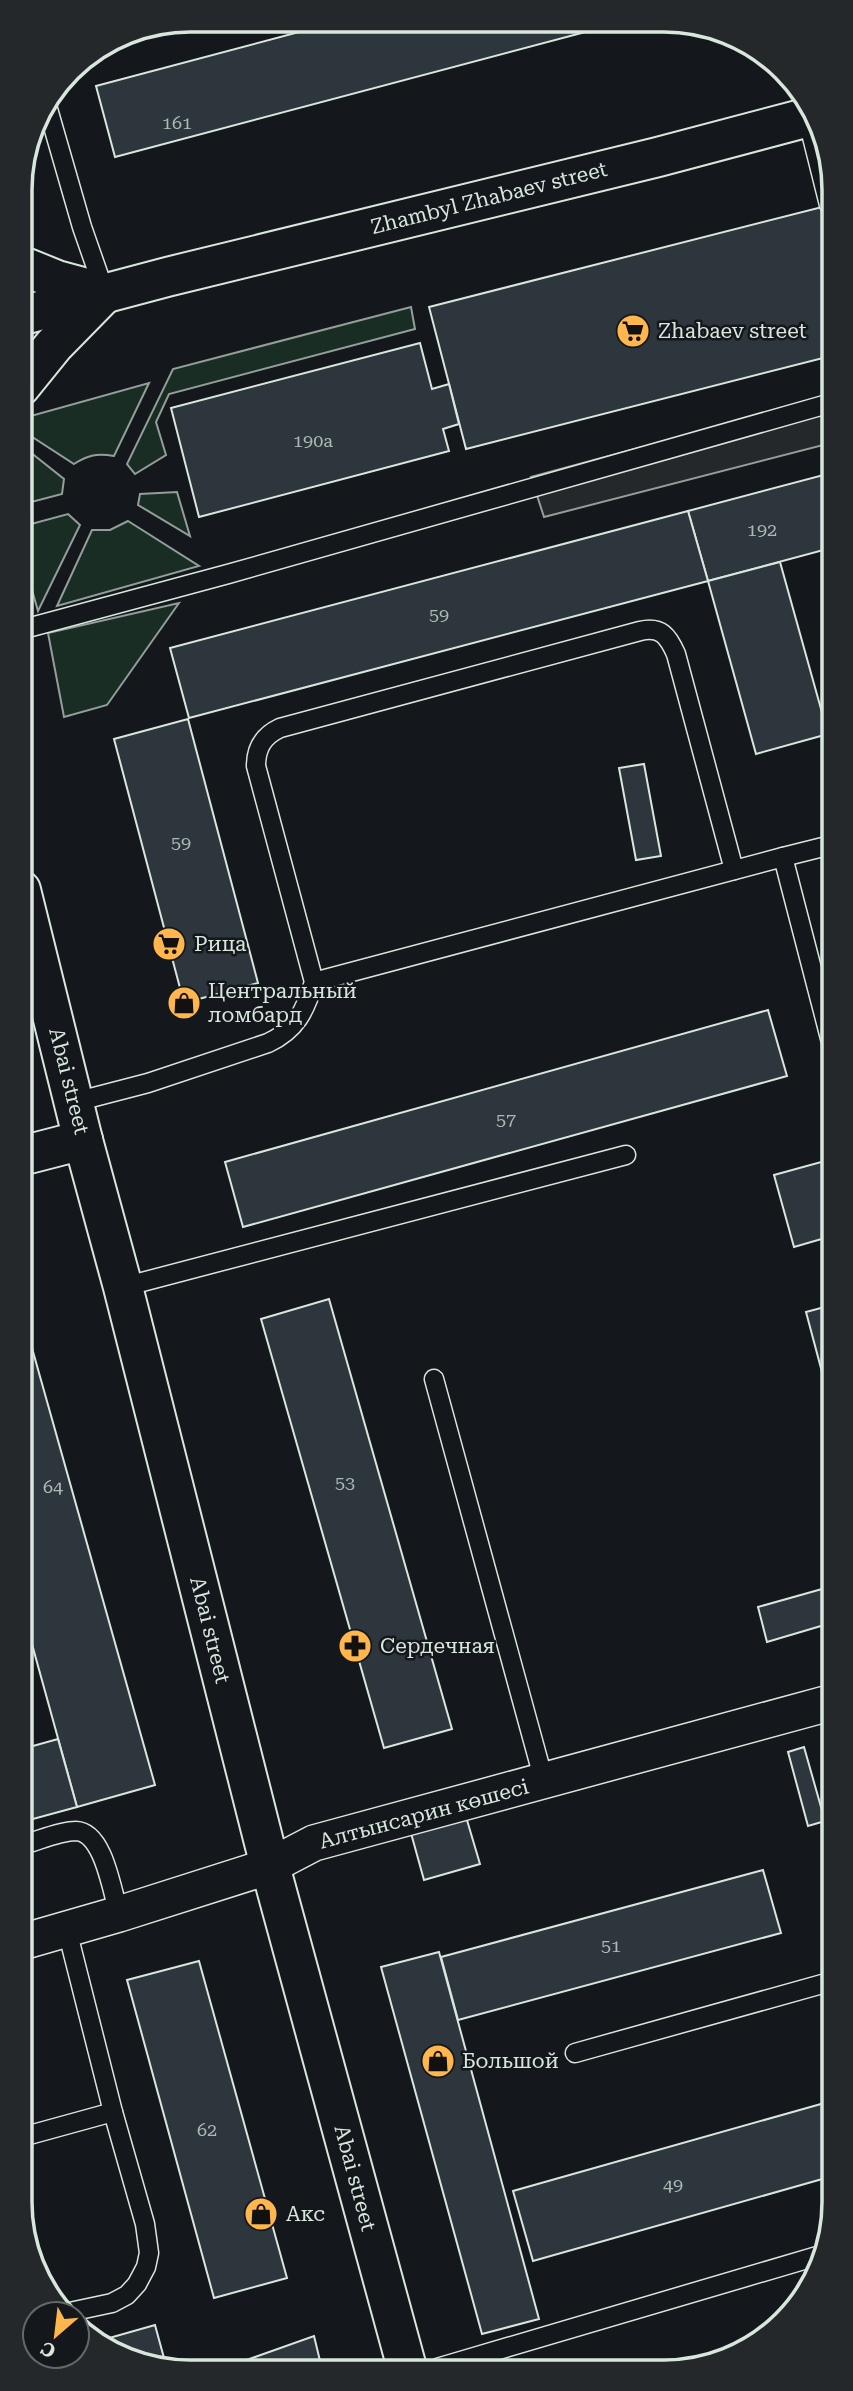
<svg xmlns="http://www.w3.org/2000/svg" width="853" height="2391" font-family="'Roboto Serif',serif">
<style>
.green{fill:#1a2d24;stroke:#939e99;stroke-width:2}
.parking{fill:#24282b;stroke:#939e99;stroke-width:2}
.building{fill:#2c363c;stroke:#d8e6dc;stroke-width:2}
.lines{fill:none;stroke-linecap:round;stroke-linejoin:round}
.service-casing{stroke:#d8e6dc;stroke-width:21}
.minor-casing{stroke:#d8e6dc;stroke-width:38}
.tertiary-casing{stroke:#d8e6dc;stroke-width:42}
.primary-casing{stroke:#d8e6dc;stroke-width:42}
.service{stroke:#14181c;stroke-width:18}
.minor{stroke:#14181c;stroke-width:35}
.tertiary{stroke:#14181c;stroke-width:38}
.primary{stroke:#14181c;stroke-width:38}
.labels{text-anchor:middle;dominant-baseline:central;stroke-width:5;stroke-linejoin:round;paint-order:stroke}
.number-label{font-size:18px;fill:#adbab4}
.street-label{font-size:21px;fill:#d8e6dc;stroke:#14181c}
.poi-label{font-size:21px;fill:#d8e6dc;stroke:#14181c;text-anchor:start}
.rim{fill:none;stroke:#d8e6dc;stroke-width:3.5}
</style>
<rect width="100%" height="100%" fill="#14181c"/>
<g class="green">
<polygon points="411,307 415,329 169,394 156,422 166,455 135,474 127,464 173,369"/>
<path d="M149,383L114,456C97,453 88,455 74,464L20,429V419Z"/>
<polygon points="20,444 64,479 62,494 20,505"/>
<polygon points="177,492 190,536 138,505 140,494"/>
<polygon points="68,514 80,525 38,611 20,548 20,527"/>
<polygon points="128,521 199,566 57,606 92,530 110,530"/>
<polygon points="179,603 107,705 64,717 48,633"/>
</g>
<polygon class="parking" points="831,396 831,443 544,517 531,477"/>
<g class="building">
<polygon points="344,20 623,22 115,157 96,86"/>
<polygon points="830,205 831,356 466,449 429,307"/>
<polygon points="420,343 432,389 449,384 459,424 443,429 449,451 199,517 171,408"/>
<polygon points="831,473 831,548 708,581 688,511"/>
<polygon points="688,511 708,581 189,718 170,648"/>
<polygon points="780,562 828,734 756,754 708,581"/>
<polygon points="188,719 258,983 184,1003 114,739"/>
<polygon points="644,764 661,856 636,860 619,768"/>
<polygon points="768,1010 787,1076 243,1227 225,1162"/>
<polygon points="832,1159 832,1236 794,1247 774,1175"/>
<polygon points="329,1299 452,1729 384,1748 261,1319"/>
<polygon points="832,1305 832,1369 822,1372 806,1312"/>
<polygon points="21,1309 155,1785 77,1807 22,1608"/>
<polygon points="822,1589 831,1623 767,1642 758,1607"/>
<polygon points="58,1739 77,1807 22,1822 22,1749"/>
<polygon points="804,1747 825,1821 808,1826 788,1752"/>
<polygon points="464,1810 480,1864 424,1880 409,1826"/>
<polygon points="763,1870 781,1933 458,2020 441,1957"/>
<polygon points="439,1952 539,2319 482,2334 381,1967"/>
<polygon points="199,1961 287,2278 214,2298 127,1980"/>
<polygon points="22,2066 28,2086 22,2088"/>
<polygon points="828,2102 833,2120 833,2176 533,2261 513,2191"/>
<polygon points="155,2325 167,2369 157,2369 102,2340"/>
<polygon points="314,2336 322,2369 240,2369 238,2363"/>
<polygon points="536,2361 538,2368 507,2368"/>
</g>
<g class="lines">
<defs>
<g id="service">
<polyline points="46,102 82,227 105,293"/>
<polyline points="807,117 829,205"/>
<polyline points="20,630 228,574 831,403"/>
<polyline points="783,857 831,845"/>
<polyline points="314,982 783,857 832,1046"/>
<path d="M75,1102L148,1083L268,1043C296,1030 305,1011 314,982L256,766C256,748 263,736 280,728L640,631C661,626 668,636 676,654L734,870"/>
<polyline points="123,1287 626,1155"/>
<polyline points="434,1379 544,1781"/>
<path d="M22,1845C38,1841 59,1831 76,1831C104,1832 112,1892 119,1914"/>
<polyline points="575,2053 833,1981"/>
<polyline points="22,2137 113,2112"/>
<polyline points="65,2313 112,2303 127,2295 137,2284 146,2267 149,2253 145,2224 113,2112 67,1930"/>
<polyline points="437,2368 824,2254"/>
</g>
<polyline id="minor" points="22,1942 119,1914 270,1866 314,1843 833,1702"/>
<g id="tertiary">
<polyline points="21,890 83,1140 123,1287 270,1866 407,2368"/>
<polyline points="21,1156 83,1140"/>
</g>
<g id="primary">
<polyline points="20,265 57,280 105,293"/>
<polyline points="20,316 167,277 658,157 809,117"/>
<polyline points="20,387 54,345 103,295"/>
</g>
</defs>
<use href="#service" class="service-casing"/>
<use href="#minor" class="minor-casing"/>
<use href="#tertiary" class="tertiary-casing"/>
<use href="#primary" class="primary-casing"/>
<use href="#service" class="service"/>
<use href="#minor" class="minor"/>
<use href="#tertiary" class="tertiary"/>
<use href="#primary" class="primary"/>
</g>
<defs>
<symbol id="supermarket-disc" viewBox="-11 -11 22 22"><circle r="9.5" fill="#ffb74d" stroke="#14181c"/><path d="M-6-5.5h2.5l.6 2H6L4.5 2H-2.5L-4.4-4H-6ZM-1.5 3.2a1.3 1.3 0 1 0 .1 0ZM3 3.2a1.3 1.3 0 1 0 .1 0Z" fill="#111"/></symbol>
<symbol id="shop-disc" viewBox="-11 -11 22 22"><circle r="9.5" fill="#ffb74d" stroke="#14181c"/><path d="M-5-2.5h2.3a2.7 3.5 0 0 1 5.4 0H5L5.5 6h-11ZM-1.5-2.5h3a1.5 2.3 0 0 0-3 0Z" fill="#111"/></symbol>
<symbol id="pharmacy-disc" viewBox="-11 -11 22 22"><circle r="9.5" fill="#ffb74d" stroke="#14181c"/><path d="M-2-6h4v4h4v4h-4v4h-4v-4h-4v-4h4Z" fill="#111"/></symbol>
</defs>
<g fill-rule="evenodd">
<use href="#supermarket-disc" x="614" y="312" width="38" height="38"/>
<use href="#supermarket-disc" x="150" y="925" width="38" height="38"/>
<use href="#shop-disc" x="165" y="984" width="38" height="38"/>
<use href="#pharmacy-disc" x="336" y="1627" width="38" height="38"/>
<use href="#shop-disc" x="419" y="2042" width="38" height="38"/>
<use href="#shop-disc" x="242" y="2195" width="38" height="38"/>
</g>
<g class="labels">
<g class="number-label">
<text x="177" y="122">161</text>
<text x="313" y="440">190а</text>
<text x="762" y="529">192</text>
<text x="439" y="614">59</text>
<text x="181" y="842">59</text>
<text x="506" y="1119">57</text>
<text x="345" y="1482">53</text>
<text x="53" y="1486">64</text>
<text x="611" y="1945">51</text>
<text x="207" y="2129">62</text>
<text x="673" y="2184">49</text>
</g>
<g class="street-label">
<text transform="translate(489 198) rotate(-14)">Zhambyl Zhabaev street</text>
<text transform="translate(69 1081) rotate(76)">Abai street</text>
<text transform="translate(210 1630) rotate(76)">Abai street</text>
<text transform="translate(424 1814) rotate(-15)">Алтынсарин көшесі</text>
<text transform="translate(355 2178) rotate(75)">Abai street</text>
</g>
<g class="poi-label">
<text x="658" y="331">Zhabaev street</text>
<text x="194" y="944">Рица</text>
<text x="208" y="991">Центральный<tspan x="208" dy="24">ломбард</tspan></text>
<text x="380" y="1646">Сердечная</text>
<text x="462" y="2061">Большой</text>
<text x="286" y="2214">Акс</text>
</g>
</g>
<path d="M0 0H853V2391H0ZM190 32H664A158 158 0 0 1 822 190V2202A158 158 0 0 1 664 2360H190A158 158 0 0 1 32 2202V190A158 158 0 0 1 190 32Z" fill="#24282b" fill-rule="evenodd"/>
<path class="rim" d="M190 32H664A158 158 0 0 1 822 190V2202A158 158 0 0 1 664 2360H190A158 158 0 0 1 32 2202V190A158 158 0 0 1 190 32Z"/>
<g transform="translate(56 2335) rotate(208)"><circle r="33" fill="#14181c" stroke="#626a69" stroke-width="2"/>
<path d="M0-5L12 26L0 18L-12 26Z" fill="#ffb74d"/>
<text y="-10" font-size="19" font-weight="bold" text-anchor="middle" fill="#d8e6dc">С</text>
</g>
</svg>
